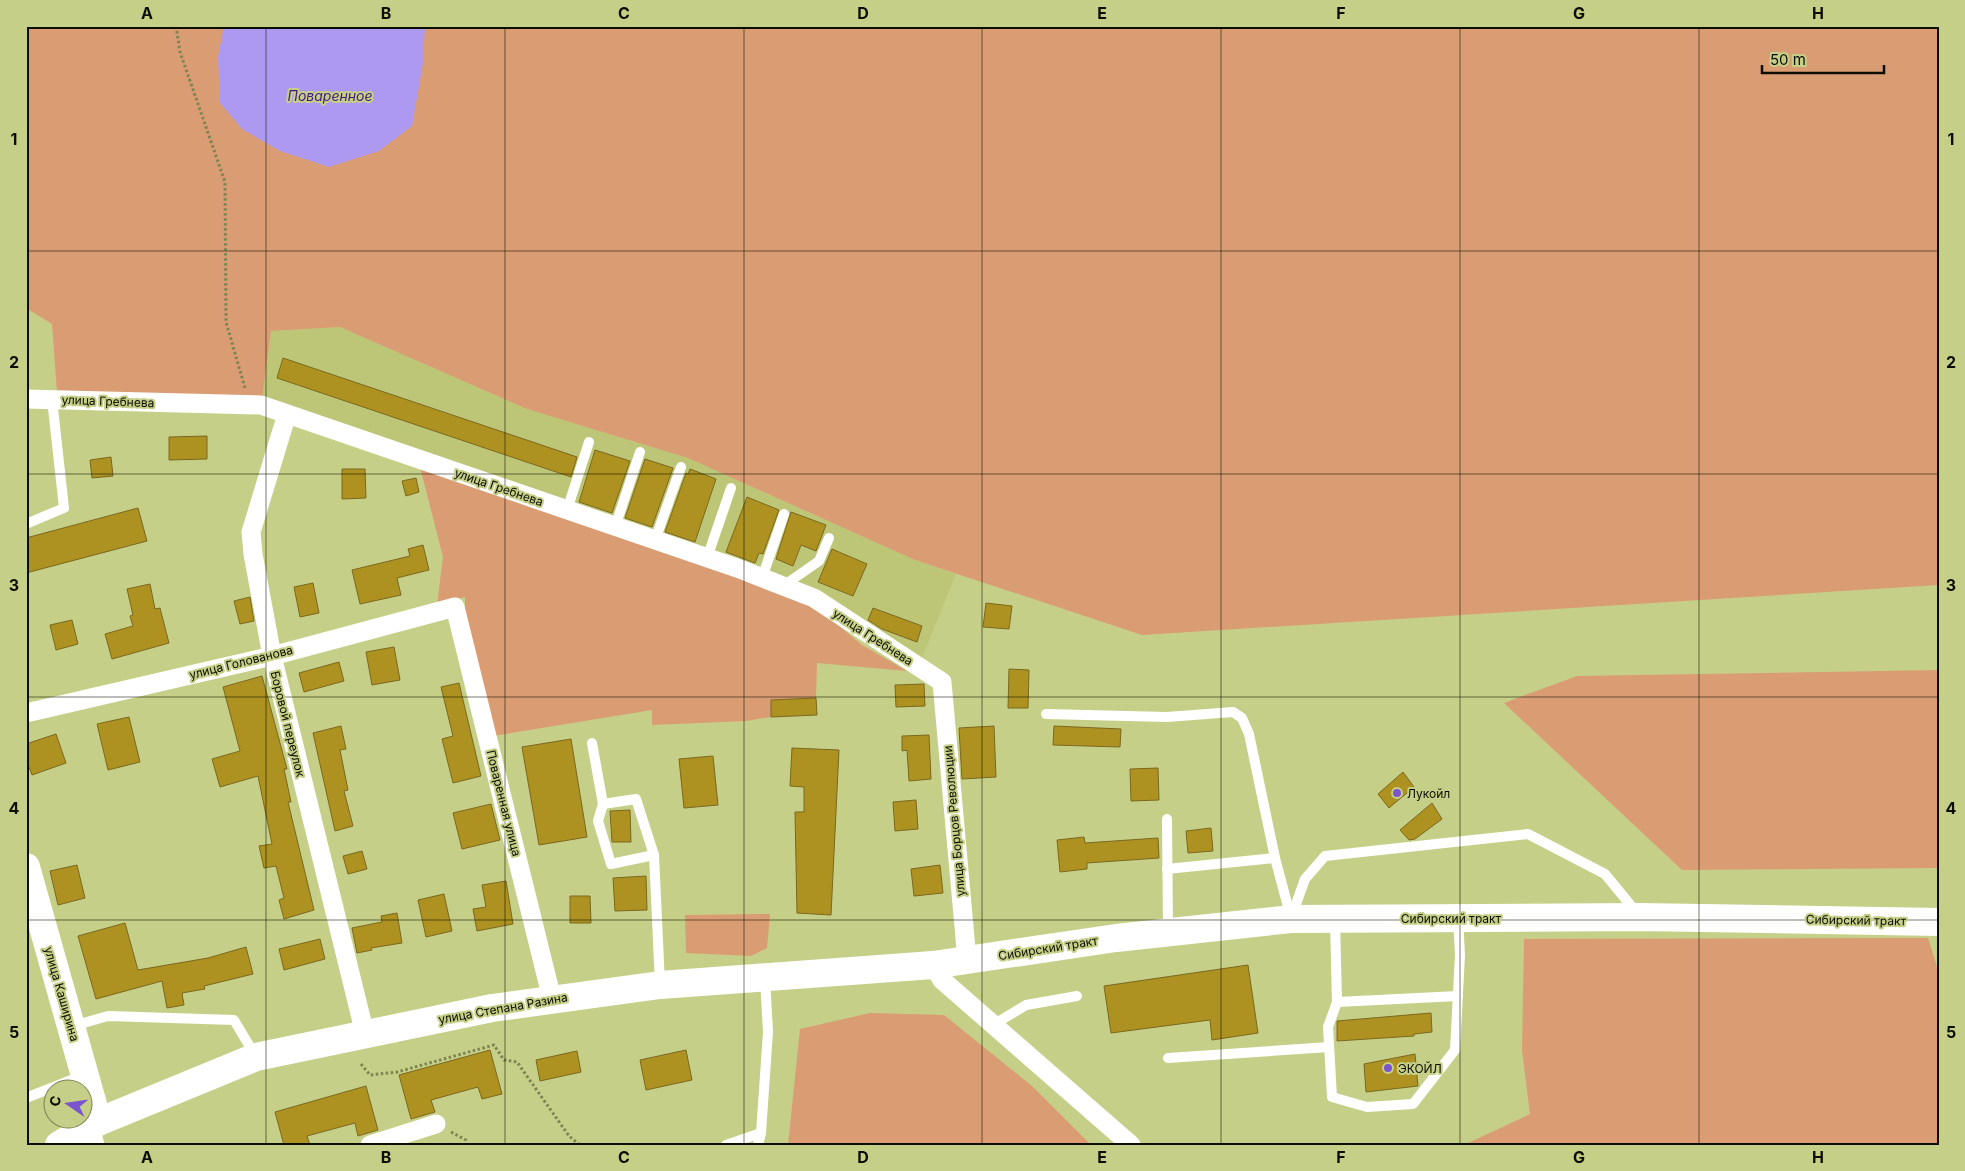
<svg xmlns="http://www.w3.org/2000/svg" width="1965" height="1171" font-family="Inter,sans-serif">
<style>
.built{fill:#bdc676}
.green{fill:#da9c73}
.water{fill:#ae99f1}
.building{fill:#ad9221;stroke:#7b681e}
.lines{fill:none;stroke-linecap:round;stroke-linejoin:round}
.path{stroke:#7d8452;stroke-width:3;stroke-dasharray:2.5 2.5;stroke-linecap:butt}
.lane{stroke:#fff;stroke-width:10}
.street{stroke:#fff;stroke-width:19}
.secondary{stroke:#fff;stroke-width:28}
.grid{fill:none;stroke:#0c0e00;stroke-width:1;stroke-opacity:0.55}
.poi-dot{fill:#7b54ce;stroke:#c6cf87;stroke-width:2}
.labels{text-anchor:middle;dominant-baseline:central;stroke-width:4;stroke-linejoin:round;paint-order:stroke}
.street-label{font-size:12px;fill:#0c0e00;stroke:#c6cf87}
.poi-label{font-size:12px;fill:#0c0e00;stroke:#c6cf87;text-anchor:start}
.water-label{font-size:14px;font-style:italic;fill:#421a80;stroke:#c6cf87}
.neatline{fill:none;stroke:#0c0e00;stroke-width:2}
.grid-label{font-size:16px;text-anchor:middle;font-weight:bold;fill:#0c0e00}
</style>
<rect width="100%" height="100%" fill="#c6cf87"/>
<polygon class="built" points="340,327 527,409 688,458 915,560 956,574 920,663 818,595 262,399 271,331"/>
<g class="green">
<polygon points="26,26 1939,26 1939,585 1142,635 915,560 688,458 527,409 340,327 271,331 262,399 57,392 52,324 26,308"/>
<polygon points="420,467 810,602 862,645 907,671 817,663 816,698 771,700 771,717 746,721 652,725 652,710 493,736 465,615 465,597 437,605 443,557"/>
<polygon points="1939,670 1939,868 1682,870 1504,703 1577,676"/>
<polygon points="770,914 767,948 751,956 686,953 685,915"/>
<polygon points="1928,938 1939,973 1939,1145 1464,1145 1530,1114 1522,1050 1524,939"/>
<polygon points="870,1013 944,1015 1032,1086 1091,1145 788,1145 800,1029"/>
</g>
<polygon class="water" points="224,26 425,26 423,63 412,126 379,151 329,167 280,151 242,129 220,103 218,57"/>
<g class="building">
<polygon points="283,358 577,457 571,477 277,378"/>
<polygon points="207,436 207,459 169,460 169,437"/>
<polygon points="595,450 630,461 612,513 579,502"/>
<polygon points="111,457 113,476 92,478 90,460"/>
<polygon points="645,459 673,468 652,527 625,518"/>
<polygon points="342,469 365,469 366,498 342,499"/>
<polygon points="690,469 716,479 695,542 665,532 686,473 688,474"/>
<polygon points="416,478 419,492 406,496 402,481"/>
<polygon points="747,497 779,510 763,554 759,553 755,563 726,552"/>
<polygon points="138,508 147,541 26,573 26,538"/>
<polygon points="791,512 826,525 816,551 801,545 793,566 776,559"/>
<polygon points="423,545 429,570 397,578 401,595 360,604 352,570 410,556 408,549"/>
<polygon points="832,549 867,564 853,596 818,582"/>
<polygon points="313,583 319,613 300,617 294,587"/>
<polygon points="150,584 155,609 160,608 169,643 112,659 105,634 133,626 130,616 133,615 127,589"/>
<polygon points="250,597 254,621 240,624 234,601"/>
<polygon points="986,603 1012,606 1009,629 983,627"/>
<polygon points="873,608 922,626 917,642 882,629 868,620"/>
<polygon points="72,620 78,644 56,650 50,625"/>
<polygon points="394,647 400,680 372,685 366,652"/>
<polygon points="339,662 344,681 304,692 299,673"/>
<polygon points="1009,669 1029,670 1028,708 1008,708"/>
<polygon points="262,676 287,769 284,769 291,802 288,802 314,910 284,919 279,900 284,898 276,866 264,868 259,846 272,844 258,776 220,787 212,759 240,751 223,687"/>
<polygon points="459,683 481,776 453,783 442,739 453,736 441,687"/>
<polygon points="924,684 925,706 896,707 895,685"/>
<polygon points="816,698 817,715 771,717 771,700"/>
<polygon points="129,717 140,762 108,770 97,724"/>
<polygon points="341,726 346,749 340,750 348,790 344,791 353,826 335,831 313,733"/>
<polygon points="994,726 996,777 962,779 959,728"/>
<polygon points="1054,726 1121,729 1120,747 1053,745"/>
<polygon points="56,734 66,763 32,775 26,759 26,744"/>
<polygon points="929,735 931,779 909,781 907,750 902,751 902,736"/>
<polygon points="571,739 587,837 539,845 522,747"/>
<polygon points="792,748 839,750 831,915 797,913 795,812 804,812 804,787 790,786"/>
<polygon points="713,756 718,805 684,808 679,759"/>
<polygon points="1158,768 1159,800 1131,801 1130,769"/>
<polygon points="1403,772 1414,787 1389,808 1378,794"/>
<polygon points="916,800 918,829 895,831 893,802"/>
<polygon points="1432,803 1442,819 1415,839 1409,840 1400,830"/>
<polygon points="491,804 500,840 462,849 453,813"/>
<polygon points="630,810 631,842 612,842 610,811"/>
<polygon points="1211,828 1213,851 1188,853 1186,831"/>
<polygon points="1084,837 1085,843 1158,838 1159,858 1087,863 1087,869 1060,872 1057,840"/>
<polygon points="362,851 367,869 348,874 343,856"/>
<polygon points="77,865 85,898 58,905 50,871"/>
<polygon points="940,865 943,893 914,896 911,869"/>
<polygon points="646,876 647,910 615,911 613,878"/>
<polygon points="506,881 513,924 477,931 473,909 486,907 482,885"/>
<polygon points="444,894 452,931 426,937 418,900"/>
<polygon points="570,896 590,896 591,923 570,923"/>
<polygon points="397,913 402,943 371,948 372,950 357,953 352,928 382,922 381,916"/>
<polygon points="125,923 138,970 208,958 246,947 253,974 204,986 205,989 182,993 184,1005 167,1008 162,981 96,999 78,936"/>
<polygon points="320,939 325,959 284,970 279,949"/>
<polygon points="1248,965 1258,1033 1212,1040 1210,1020 1111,1033 1104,986"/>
<polygon points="1431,1013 1432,1032 1414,1034 1414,1036 1337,1041 1337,1021"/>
<polygon points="490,1050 502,1094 482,1099 478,1087 431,1100 435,1112 411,1119 399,1075"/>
<polygon points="686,1050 692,1080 646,1090 640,1060"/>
<polygon points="577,1051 581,1072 540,1081 536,1060"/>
<polygon points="1415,1054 1418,1086 1366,1092 1364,1064"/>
<polygon points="366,1086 378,1130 358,1136 355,1123 307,1136 310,1145 284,1145 275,1112"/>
</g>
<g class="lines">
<g class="path">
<polyline points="176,26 180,52 225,182 226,322 245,388"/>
<polyline points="361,1064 370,1075 397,1072 494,1045 504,1060 517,1062 569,1136 580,1145"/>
<polyline points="451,1132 466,1140 467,1145"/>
</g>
<g class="lane">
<polyline points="567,510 589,442"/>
<polyline points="26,524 64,508 52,399"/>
<polyline points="615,527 640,452"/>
<polyline points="655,540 681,467"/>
<polyline points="707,558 731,488"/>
<polyline points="762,578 784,514"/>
<polyline points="783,586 819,561 829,538"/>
<polyline points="1046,714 1167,717 1233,712 1242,718 1249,734 1275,858 1291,918"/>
<polyline points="592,743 603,804 636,799 654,855 660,984"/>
<polyline points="603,804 598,821 611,864 654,855"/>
<polyline points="1167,819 1168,931"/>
<polyline points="1167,869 1275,858"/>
<polyline points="1291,918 1305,879 1325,856 1528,834 1605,874 1637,913"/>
<polyline points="1335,920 1337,1002 1458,996"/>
<polyline points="1337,1002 1328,1027 1332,1097 1367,1107 1413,1104 1455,1050 1460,955 1458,918"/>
<polyline points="993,1025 1026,1005 1077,996"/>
<polyline points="73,1026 108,1016 234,1020 256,1057"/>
<polyline points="1168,1058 1329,1047"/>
<polyline points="26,1098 84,1075"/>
<polyline points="726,1145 761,1133"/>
<polyline points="758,1145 761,1133 768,1032 765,979"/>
</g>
<g class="street">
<polyline points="26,399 261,405 737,568 814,598 942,682 967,960"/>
<polyline points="287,414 251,532 253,554 272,656 365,1034"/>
<polyline points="26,713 272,656 455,607 552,999"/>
<polyline points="933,965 942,980 1131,1145"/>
<polyline points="90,1127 95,1145"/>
<polyline points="370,1145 436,1124"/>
</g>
<g class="secondary">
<polyline points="26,867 98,1122"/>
<polyline points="59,1145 98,1122 256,1057 492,1008 660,985 933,965 1116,938 1291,919 1640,917 1939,922"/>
</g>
</g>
<path class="grid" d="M266,26V1145M505,26V1145M744,26V1145M982,26V1145M1221,26V1145M1460,26V1145M1699,26V1145M26,251H1939M26,474H1939M26,697H1939M26,920H1939"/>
<g class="poi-dot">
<circle cx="1397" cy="793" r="5"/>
<circle cx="1388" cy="1068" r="5"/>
</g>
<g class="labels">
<g class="street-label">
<text transform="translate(108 401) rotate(2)">улица Гребнева</text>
<text transform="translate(499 487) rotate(19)">улица Гребнева</text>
<text transform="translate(873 637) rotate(33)">улица Гребнева</text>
<text transform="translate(241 662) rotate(-14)">улица Голованова</text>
<text transform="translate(288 724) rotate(76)">Боровой переулок</text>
<text transform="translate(504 803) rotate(76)">Поваренная улица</text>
<text transform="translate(954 821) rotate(-95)">улица Борцов Революции</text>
<text x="1451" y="918">Сибирский тракт</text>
<text transform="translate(1856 920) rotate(1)">Сибирский тракт</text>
<text transform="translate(1048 948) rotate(-9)">Сибирский тракт</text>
<text transform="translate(62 994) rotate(74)">улица Каширина</text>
<text transform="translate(503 1008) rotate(-10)">улица Степана Разина</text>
</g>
<g class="poi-label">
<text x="1407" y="793">Лукойл</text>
<text x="1398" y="1068">ЭКОЙЛ</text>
</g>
<g class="water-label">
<text x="330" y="95">Поваренное</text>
</g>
</g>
<rect width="1965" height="1171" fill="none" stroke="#c6cf87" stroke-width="55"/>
<g transform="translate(68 1104) rotate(283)"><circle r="24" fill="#c6cf87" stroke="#7c8251"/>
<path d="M0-4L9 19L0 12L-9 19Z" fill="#7b54ce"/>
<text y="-8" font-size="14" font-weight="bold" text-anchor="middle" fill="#0c0e00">С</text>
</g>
<path d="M1762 65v8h122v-8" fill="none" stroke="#0c0e00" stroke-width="2.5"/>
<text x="1770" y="65" font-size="15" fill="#0c0e00" stroke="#c6cf87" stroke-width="4" paint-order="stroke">50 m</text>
<rect x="28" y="28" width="1910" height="1116" class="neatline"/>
<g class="grid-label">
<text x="147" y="19">A</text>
<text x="386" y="19">B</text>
<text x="624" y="19">C</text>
<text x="863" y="19">D</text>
<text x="1102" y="19">E</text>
<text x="1341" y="19">F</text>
<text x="1579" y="19">G</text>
<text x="1818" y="19">H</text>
<text x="14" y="145">1</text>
<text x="1951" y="145">1</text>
<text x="14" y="368">2</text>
<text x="1951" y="368">2</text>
<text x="14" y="591">3</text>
<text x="1951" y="591">3</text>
<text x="14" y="814">4</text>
<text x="1951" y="814">4</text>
<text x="14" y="1038">5</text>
<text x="1951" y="1038">5</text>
<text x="147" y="1163">A</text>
<text x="386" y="1163">B</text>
<text x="624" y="1163">C</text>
<text x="863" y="1163">D</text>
<text x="1102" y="1163">E</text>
<text x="1341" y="1163">F</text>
<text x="1579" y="1163">G</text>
<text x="1818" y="1163">H</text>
</g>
</svg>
